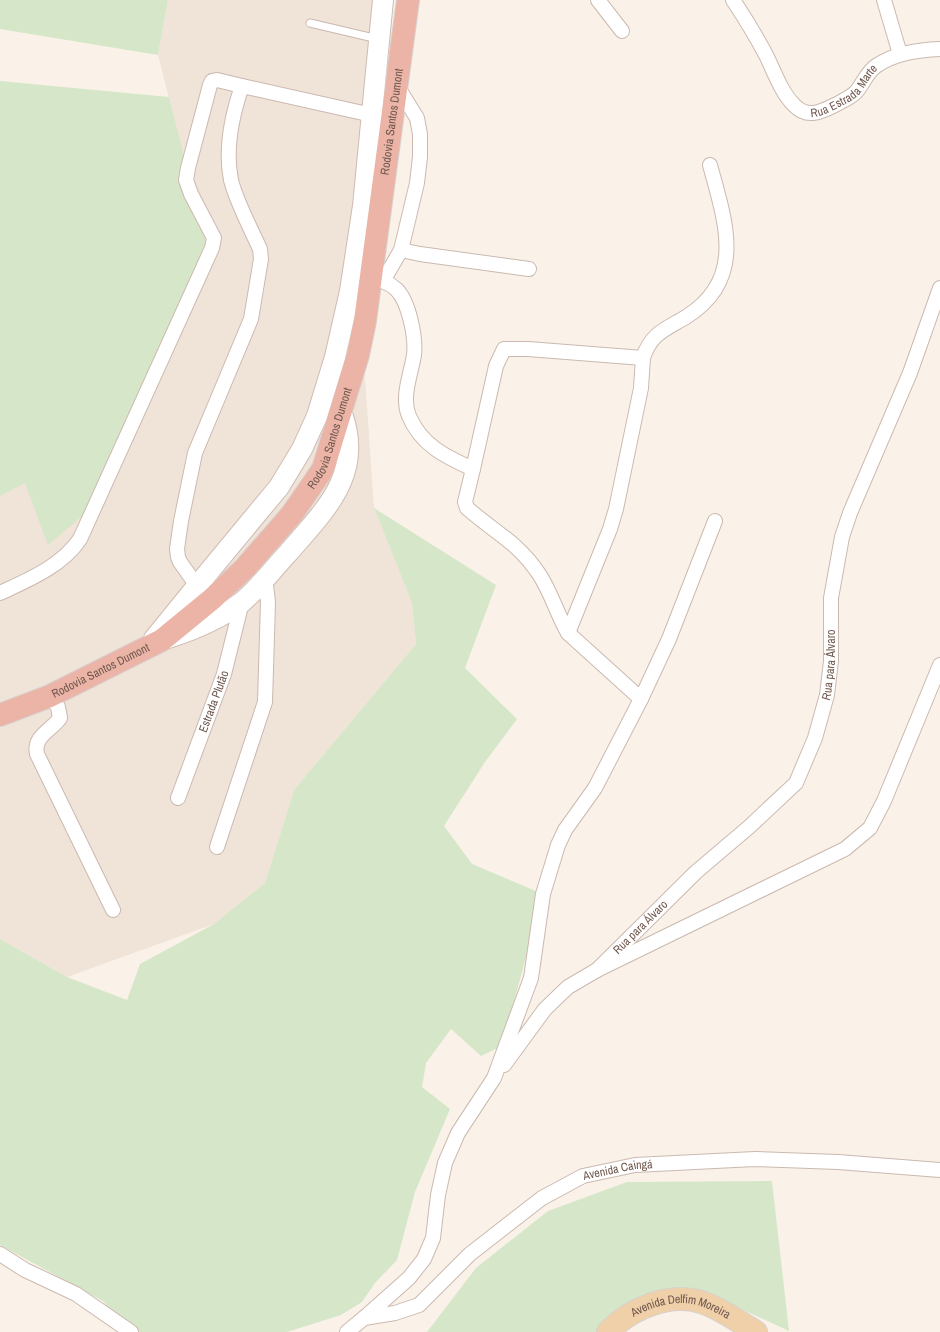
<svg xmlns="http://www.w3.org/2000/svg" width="940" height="1332" font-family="'Archivo Narrow',sans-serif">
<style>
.residential{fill:#f0e3d8}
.green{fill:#d6e6c8}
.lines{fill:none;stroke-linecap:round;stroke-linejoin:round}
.lane-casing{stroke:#cbb9b0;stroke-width:9}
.street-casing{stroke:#cbb9b0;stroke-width:16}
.secondary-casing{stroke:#cfbbb1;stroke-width:22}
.primary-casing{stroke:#d7d1ce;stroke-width:24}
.highway-casing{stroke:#d7d1ce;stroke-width:24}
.lane{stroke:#fff;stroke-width:7}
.street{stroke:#fff;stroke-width:14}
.secondary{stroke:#fff;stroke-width:20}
.primary{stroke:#f0d0a9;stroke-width:22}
.highway{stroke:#ecb4a7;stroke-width:22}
.labels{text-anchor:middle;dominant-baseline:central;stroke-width:3;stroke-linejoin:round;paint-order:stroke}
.street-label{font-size:12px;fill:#71594f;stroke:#fdf6ee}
</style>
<rect width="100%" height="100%" fill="#faf2e8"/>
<polygon class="residential" points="168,0 377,0 357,263 374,508 412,603 416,644 294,790 265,883 214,924 67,977 0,939 0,496 25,482 207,247 158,55"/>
<g class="green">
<polygon points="0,0 168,0 158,55 0,29"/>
<polygon points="0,81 169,97 207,247 95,505 48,545 25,483 0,496"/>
<polygon points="374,508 496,585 465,668 517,719 485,762 444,826 472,864 543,894 502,1046 481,1056 451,1029 426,1063 422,1087 450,1109 415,1192 397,1260 375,1283 362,1302 341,1315 287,1332 138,1332 119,1322 103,1301 0,1245 0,939 67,977 127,1000 140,964 214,924 265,883 294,790 416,644 412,603"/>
<polygon points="772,1181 789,1331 728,1303 671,1300 618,1332 427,1332 476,1268 548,1211 627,1182"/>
</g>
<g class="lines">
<defs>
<polyline id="lane" points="310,23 378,39"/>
<g id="street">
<polyline points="598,0 622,31"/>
<path id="s1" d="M733,0C745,18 756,36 766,55C774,71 781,92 794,105C807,119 821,112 835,105C842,101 850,98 856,92C863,84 867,72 876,66C895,53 918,50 940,49"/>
<polyline points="884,0 900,54"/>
<polyline points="401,250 420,254 529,269"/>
<path d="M371,278C380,280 388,282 396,289C409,301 416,338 414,355C411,374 401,397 409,416C421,445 446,457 473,469L465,502L467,508C494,532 518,542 539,574C551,592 557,614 568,633L641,699L669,639L715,521"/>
<polyline points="383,281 401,250 417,183 420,157 420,134 417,118 399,89 400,84"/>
<path d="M473,469L496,366L504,349H528L643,358C651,333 666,329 686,317C747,279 725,221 710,165"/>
<path d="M197,586L180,562L178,557L177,549L181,521L195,453L251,319L261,259L260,249C251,229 236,201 231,180C225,150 232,115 242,86L372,115"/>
<path d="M0,593C28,580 62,566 80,539L212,248L214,238L191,194L186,180L188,168L210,85L212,81L217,80L242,86"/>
<polyline points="568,633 610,529 616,509 641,388 643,358"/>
<path d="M50,696L58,707L60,718C51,731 33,736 37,754L113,910"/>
<path id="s2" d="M178,798L224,674L242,602"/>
<polyline points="217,847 265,702 268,602 265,577"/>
<path id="s3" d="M597,970L696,872L749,827L796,783L815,738L827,695L831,661V598L842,537L850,513L910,373L940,288"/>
<polyline points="504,1065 545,1009 568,987 597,970 845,849 870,828 884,801 940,665"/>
<polyline points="0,1254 25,1270 76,1294 131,1332"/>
<polyline points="364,1318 409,1278 424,1259 433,1238 438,1195 445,1163 458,1133 494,1078 531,978 543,894 558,845 565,830 595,788 641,699"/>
<path id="s4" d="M347,1332L364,1318L395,1313L419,1305L470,1254L542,1198L583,1176L635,1165L755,1159L838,1162L940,1170"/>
</g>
<g id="secondary">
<path d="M168,638C193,630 220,619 242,602C259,588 273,569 288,553C326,509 365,473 341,411"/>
<polyline points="154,639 197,586 279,487 302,449 317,416 335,357 350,291 363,206 383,0"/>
</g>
<g id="primary">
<path id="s5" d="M608,1332C630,1309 669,1292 701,1302C720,1308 739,1322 756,1332"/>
</g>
<g id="highway">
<path id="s6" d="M0,715L50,696L162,640L212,599L245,568L292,514L323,469L358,355L365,321L408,0"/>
</g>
</defs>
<use href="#lane" class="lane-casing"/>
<use href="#street" class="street-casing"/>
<use href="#secondary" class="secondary-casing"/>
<use href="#primary" class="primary-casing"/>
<use href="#highway" class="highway-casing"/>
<use href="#lane" class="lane"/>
<use href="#street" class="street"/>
<use href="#secondary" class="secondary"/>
<use href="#primary" class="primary"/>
<use href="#highway" class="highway"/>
</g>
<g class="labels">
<g class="street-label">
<text stroke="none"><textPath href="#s1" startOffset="182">Rua Estrada Marte</textPath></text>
<text stroke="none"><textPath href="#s6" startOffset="770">Rodovia Santos Dumont</textPath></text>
<text stroke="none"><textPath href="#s6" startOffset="446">Rodovia Santos Dumont</textPath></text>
<text stroke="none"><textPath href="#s3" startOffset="397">Rua para Álvaro</textPath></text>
<text stroke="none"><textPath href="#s6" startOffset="110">Rodovia Santos Dumont</textPath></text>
<text stroke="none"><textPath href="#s2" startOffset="103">Estrada Plutão</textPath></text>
<text stroke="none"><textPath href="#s3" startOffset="61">Rua para Álvaro</textPath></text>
<text stroke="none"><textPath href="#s4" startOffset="324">Avenida Caingá</textPath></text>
<text stroke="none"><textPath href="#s5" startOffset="82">Avenida Delfim Moreira</textPath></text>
</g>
</g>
</svg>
